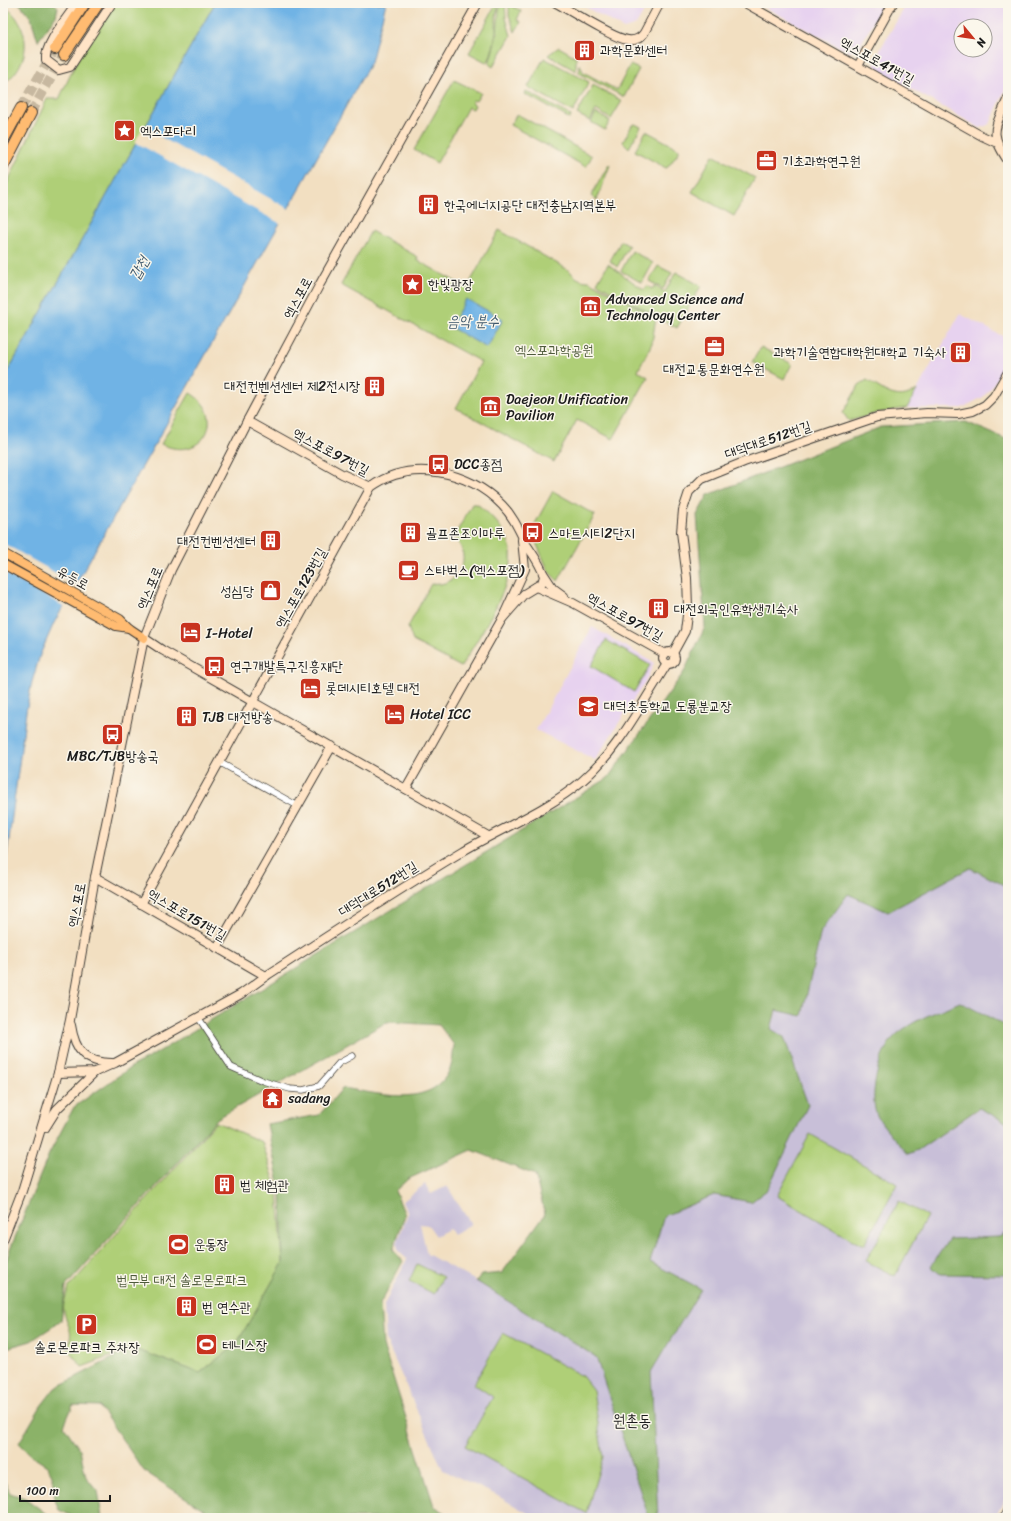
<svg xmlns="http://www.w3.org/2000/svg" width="1011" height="1521" font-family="Sriracha,'Poor Story',sans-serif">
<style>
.built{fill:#e7d2ef;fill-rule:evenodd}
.industrial{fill:#c8bfd8}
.green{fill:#afcf77;stroke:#66764a}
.forest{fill:#8bb268;stroke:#546742}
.water{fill:#70b3e5;stroke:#466880}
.pier{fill:#f2dfc1}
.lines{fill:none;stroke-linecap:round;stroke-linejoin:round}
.highway-tunnel{stroke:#c7b8a0;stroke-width:10;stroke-dasharray:10 5;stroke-linecap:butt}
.street-casing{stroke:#3c3935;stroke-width:7}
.secondary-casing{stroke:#3c3935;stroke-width:10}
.primary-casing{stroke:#3c3935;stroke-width:10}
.highway-casing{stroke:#3c3935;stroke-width:12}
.street{stroke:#fff;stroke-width:5.5}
.secondary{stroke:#ffe4c6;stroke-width:8}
.primary{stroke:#ffbb71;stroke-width:8}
.highway{stroke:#ffbb71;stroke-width:10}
.labels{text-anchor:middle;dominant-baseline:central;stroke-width:3;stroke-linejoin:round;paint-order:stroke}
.poi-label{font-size:14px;fill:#1c1c1c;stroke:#fbf7ec;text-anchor:start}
.street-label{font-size:14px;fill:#1c1c1c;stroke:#fbf7ec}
.park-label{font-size:14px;fill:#4f5b3c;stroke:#fbf7ec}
.water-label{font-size:15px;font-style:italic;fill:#3e586c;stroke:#fbf7ec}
.quarter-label{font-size:16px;fill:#1c1c1c;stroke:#fbf7ec}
</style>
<rect width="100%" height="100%" fill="#fbf7ec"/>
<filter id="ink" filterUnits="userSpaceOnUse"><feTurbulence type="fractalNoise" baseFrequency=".025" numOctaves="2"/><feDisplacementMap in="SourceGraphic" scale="8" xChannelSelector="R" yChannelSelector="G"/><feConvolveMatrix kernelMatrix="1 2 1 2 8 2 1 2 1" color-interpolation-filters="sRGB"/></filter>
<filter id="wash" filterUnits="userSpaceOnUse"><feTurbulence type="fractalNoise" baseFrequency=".012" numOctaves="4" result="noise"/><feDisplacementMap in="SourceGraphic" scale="16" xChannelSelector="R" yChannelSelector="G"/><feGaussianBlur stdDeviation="0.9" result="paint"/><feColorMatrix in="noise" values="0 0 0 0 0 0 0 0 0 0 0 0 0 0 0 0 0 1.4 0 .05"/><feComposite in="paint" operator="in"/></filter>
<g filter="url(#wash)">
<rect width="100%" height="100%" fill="#f2dfc1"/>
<g class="built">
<polygon points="579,3 649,3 636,25 624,29"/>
<polygon points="757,3 884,3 858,49 849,52"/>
<path d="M907,3H1008V83L990,124L980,128L876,69L874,60ZM961,26H985V50H961Z"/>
<polygon points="960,314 1008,339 1008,358 992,387 983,397 962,408 907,408"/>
<polygon points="592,627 654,663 645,682 595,760 536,730"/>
</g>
<g class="industrial">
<polygon points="970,868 1008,887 1008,1027 960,1002 920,1020 896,1034 918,1150 980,1108 1008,1123 1008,1232 999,1237 949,1239 940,1274 1008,1275 1008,1493 994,1518 658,1518 651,1372 701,1289 650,1262 663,1216 714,1195 751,1202 767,1190 808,1105 784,1037 771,1029 777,1010 802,1016 821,931 848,894 888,912"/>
<polygon points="425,1184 431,1194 447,1186 471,1224 453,1235 449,1229 436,1236 428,1225 420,1224 427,1254 476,1281 596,1357 649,1518 536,1518 496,1495 443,1470 386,1340 384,1305 407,1259 398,1251 397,1243 408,1213 402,1202"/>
</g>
<g class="green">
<polygon points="115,3 215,3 3,380 3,192 47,99 59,99 78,59"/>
<path d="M497,3H501C494,12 497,20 496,31C495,42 492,52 488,62H486L469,53Z"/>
<polygon points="505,3 506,18 511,36 493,67 489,64 497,35 499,9"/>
<polygon points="509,4 521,11 517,20 521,22 515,32 509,15"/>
<path d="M3,6C22,16 31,43 21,63C17,72 11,78 3,84Z"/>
<polygon points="559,47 576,57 576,71 548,55"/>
<polygon points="544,58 589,82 573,112 528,87"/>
<polygon points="580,64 583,72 617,90 630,65 639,69 624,97 579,73"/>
<polygon points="454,80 481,93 476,101 473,100 472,103 475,105 473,109 468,107 437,163 414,150"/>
<polygon points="593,85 622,101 611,119 596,110 590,121 577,114"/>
<polygon points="526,91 571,116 570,119 525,94"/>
<polygon points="596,113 610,121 605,130 591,122"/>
<polygon points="517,114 592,156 586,167 510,125"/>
<polygon points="635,124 641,127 629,148 623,142 632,125"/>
<polygon points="646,131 679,149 679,152 668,167 666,168 635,151"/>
<polygon points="713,155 755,178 734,216 692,192"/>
<polygon points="609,164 610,165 597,200 591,196"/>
<path d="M499,230L570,271C575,278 581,281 589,281L656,317L652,343L638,371L648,377L613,439L577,420L554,462L456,408L481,362L341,285L371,231L418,257L417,260L467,288Z"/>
<polygon points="621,241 629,246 617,267 610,261"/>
<polygon points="632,251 653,263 642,283 621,271"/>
<polygon points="608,264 644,290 647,286 652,289 654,286 665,292 676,272 701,286 677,328 597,283"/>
<polygon points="658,266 672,273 663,289 649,281"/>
<polygon points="761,347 792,364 784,379 752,362"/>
<path d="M867,380C885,391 897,403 917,390L907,408L877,413L849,421L843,413L859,385Z"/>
<path d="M190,393C229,415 203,464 161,444Z"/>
<polygon points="553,491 595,515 558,581 549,572 531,531"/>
<path d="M472,504H477C491,515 505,528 510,547C519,579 477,639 461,667L413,641L408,627L431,584C459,588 474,557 454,537Z"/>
<polygon points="606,640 650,665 634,692 591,666"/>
<path d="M216,1122L262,1142L278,1192L283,1263L237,1343L200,1373L132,1348L82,1367L67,1348C75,1329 67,1328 64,1311C62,1305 67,1293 69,1287Z"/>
<polygon points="810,1134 897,1184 864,1245 861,1245 777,1196"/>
<polygon points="899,1201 927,1216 895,1276 866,1261"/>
<polygon points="417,1264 443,1277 434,1294 409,1281"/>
<polygon points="503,1333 582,1376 593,1390 603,1457 586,1513 465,1446 493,1397 474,1384"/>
</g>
<g class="forest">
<polygon points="19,3 54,3 58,7 56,16 38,41 31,18"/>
<path d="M966,422L1008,440V887L970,868L888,912L848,894L821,931L802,1016L776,1010L771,1029L784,1037L808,1105L767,1190L751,1202L714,1195L664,1216L650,1262L701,1289L651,1372L658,1518H649L596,1357L476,1281L481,1275L502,1273L545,1214L535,1175L472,1150L408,1179L395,1191L405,1215L393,1250L403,1261L380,1304L383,1345L434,1506L454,1518H217L144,1471L99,1406L73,1405L64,1426L80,1450L86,1477L98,1491L102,1518H76L59,1510L55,1499L52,1475L47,1466L33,1457L19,1443L41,1406L55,1388L132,1348L200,1373L237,1343L283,1263L281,1194L267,1124L319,1115L343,1088C377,1093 432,1110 450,1069C453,1062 453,1052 454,1045L439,1025L387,1022L218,1118L66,1286L61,1321L31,1341L3,1349V1273L9,1252L49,1154L74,1107L134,1065L150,1057L608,778L684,672L705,627L697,515L708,495L881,427Z"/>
<path d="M960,1002L1008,1027V1123L979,1108L918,1150L908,1154C901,1145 879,1123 876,1113C869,1092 880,1048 897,1034C915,1019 939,1011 960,1002Z"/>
<polygon points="1008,1232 1008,1275 940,1274 931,1266 949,1239 999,1237"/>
<polygon points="3,1478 10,1493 25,1498 52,1518 3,1518"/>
</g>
<g class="water">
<polygon points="215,3 386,3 371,62 54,623 40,655 32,682 26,712 3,884 3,380"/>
<polygon points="466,299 503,319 487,348 450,327"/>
</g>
<g class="pier">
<polygon points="143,127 289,209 281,224 135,142"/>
<polygon points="3,543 77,585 65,607 3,572"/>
</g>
</g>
<g filter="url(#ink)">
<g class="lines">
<g class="highway-tunnel">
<polyline points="21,108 55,49"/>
<polyline points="31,113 64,55"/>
</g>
<defs>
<g id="street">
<polyline points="219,762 298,806"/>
<polyline points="198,1017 231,1067 263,1081 290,1089 303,1090 319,1086 339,1063 352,1056"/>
<polyline points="1002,1518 1008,1507"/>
</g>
<g id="secondary">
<path d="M77,3C68,17 44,44 46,60L59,70L70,67L112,3"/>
<path d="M556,3C571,11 614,39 628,40C635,41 640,39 644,33L660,3"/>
<polyline points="745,3 982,136 995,142"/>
<polyline points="858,66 893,3"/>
<path d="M1008,98C995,129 988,131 1008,161"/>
<polyline points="247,421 342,474 371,487"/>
<polyline points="543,573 553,588 564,596"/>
<polyline points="536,587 573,603 665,654"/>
<polyline points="144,638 162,650 488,836"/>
<circle cx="669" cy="658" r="6"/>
<polyline points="673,653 685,631 688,607 687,578 681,532 683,510 689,492 702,479 744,462 877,417 927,413 958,414 973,411 985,405 994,396 1008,372"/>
<polyline points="406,789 502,619 525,569 522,540"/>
<polyline points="95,877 266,976"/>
<path d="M141,904L371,487C411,458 469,471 502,505C513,516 519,530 526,544C532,553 541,565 544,576L542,583L524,594L502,619"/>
<polyline points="217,948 332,746"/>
<path d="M71,1025C75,1051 85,1063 112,1063"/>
<path d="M58,1073L95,1072L115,1063L241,994L266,976C331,934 396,891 463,851C502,828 548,810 582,781C619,749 641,705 667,664"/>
<polyline points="45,1128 57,1109 95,1072"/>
<polyline points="3,1240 22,1191 58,1073 70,1020 95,877 144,638 171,570 247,421 320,284 478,3"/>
</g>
<g id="primary">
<polyline points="3,553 120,619 129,628 144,638"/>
<polyline points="3,564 116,626 129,628"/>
</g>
<g id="highway">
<polyline points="55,49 85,3"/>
<polyline points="64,55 99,3"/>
<polyline points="3,141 21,108"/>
<polyline points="3,167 31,113"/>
</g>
</defs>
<use href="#street" class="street-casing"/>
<use href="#secondary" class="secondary-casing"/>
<use href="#primary" class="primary-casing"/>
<use href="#highway" class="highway-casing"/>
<use href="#street" class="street"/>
<use href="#secondary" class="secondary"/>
<use href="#primary" class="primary"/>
<use href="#highway" class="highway"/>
</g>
</g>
<defs>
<symbol id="building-square" viewBox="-11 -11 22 22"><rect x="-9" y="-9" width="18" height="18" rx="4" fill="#c8321e" stroke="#fbf7ec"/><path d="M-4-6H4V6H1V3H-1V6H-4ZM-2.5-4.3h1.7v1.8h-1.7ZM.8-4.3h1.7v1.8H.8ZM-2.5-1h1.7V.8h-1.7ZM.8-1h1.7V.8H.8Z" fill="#fff"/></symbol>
<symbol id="sight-square" viewBox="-11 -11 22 22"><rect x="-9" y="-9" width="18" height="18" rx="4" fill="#c8321e" stroke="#fbf7ec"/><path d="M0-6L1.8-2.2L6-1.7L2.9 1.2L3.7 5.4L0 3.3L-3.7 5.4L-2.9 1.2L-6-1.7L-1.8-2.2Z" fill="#fff"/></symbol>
<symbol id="office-square" viewBox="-11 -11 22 22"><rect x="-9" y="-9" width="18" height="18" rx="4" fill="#c8321e" stroke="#fbf7ec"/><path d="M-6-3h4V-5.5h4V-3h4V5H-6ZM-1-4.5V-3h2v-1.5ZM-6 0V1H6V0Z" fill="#fff"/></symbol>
<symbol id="museum-square" viewBox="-11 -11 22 22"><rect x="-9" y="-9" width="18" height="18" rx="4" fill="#c8321e" stroke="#fbf7ec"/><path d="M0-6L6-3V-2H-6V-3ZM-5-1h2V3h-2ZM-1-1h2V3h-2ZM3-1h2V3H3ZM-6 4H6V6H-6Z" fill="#fff"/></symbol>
<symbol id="bus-square" viewBox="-11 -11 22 22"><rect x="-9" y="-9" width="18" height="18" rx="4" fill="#c8321e" stroke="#fbf7ec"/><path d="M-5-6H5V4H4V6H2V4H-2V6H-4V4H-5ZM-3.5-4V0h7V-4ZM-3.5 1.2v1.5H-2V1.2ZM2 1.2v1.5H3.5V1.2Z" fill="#fff"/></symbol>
<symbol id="cafe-square" viewBox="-11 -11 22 22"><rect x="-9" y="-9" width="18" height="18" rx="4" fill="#c8321e" stroke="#fbf7ec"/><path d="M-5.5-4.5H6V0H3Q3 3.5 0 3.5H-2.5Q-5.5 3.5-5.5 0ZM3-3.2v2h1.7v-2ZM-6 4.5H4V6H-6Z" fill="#fff"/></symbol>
<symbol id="shop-square" viewBox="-11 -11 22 22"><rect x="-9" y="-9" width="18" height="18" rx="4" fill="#c8321e" stroke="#fbf7ec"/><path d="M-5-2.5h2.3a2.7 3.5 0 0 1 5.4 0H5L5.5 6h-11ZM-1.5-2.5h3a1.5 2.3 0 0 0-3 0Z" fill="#fff"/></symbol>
<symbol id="hotel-square" viewBox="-11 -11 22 22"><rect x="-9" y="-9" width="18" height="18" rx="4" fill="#c8321e" stroke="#fbf7ec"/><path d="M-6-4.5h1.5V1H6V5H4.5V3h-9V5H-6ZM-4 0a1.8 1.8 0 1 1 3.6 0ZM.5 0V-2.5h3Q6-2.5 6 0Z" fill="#fff"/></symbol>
<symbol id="school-square" viewBox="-11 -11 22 22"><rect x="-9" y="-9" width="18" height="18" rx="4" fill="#c8321e" stroke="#fbf7ec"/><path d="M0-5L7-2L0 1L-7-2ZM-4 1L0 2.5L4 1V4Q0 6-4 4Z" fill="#fff"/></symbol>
<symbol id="temple-square" viewBox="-11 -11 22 22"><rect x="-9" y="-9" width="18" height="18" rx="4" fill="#c8321e" stroke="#fbf7ec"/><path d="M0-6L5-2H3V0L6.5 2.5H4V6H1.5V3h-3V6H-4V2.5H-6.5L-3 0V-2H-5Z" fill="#fff"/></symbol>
<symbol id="stadium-square" viewBox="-11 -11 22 22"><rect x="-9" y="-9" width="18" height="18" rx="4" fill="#c8321e" stroke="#fbf7ec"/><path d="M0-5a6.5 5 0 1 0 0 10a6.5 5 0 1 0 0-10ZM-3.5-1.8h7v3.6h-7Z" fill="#fff"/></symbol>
<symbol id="parking-square" viewBox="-11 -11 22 22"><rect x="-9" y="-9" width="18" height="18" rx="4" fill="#c8321e" stroke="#fbf7ec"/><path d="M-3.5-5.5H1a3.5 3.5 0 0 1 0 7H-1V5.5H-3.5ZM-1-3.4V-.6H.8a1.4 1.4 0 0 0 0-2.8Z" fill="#fff"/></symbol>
</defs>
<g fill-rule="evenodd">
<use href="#building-square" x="572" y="38" width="25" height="25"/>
<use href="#sight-square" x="112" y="118" width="25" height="25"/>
<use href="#office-square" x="754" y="148" width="25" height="25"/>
<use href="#building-square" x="416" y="192" width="25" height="25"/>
<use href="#sight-square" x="400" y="272" width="25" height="25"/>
<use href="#museum-square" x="578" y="294" width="25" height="25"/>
<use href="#office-square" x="702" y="334" width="25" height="25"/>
<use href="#building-square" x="948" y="340" width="25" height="25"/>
<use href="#building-square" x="362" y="374" width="25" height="25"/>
<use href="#museum-square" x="478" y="394" width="25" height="25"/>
<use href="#bus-square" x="426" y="452" width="25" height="25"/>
<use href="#building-square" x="398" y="520" width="25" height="25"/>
<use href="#bus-square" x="520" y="520" width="25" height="25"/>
<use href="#building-square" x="258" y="528" width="25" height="25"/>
<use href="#cafe-square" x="396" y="558" width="25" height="25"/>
<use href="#shop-square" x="258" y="578" width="25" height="25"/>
<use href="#building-square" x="646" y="596" width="25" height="25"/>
<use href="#hotel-square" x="178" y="620" width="25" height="25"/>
<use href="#bus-square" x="202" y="654" width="25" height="25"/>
<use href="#hotel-square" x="298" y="676" width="25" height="25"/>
<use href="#school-square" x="576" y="694" width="25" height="25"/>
<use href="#hotel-square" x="382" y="702" width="25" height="25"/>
<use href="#building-square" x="174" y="704" width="25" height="25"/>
<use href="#bus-square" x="100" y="722" width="25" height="25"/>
<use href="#temple-square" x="260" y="1086" width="25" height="25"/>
<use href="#building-square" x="212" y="1172" width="25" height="25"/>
<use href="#stadium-square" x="166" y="1232" width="25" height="25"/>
<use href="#building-square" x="174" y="1294" width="25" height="25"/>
<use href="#parking-square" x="74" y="1312" width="25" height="25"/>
<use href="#stadium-square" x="194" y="1332" width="25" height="25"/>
</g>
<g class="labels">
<g class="poi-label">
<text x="600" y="50">과학문화센터</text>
<text x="140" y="131">엑스포다리</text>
<text x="782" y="161">기초과학연구원</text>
<text x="444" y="205">한국에너지공단 대전충남지역본부</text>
<text x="428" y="284">한빛광장</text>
<text x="606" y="299">Advanced Science and<tspan x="606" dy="16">Technology Center</tspan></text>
<text x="946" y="352" text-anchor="end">과학기술연합대학원대학교 기숙사</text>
<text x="714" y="369" text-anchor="middle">대전교통문화연수원</text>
<text x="360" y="386" text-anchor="end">대전컨벤션센터 제2전시장</text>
<text x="506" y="399">Daejeon Unification<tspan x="506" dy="16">Pavilion</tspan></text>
<text x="454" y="464">DCC종점</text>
<text x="426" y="533">골프존조이마루</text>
<text x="548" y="533">스마트시티2단지</text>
<text x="256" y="541" text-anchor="end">대전컨벤션센터</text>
<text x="424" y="570">스타벅스(엑스포점)</text>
<text x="254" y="591" text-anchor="end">성심당</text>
<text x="674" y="609">대전외국인유학생기숙사</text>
<text x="206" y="633">I-Hotel</text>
<text x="230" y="666">연구개발특구진흥재단</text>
<text x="326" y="688">롯데시티호텔 대전</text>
<text x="604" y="706">대덕초등학교 도룡분교장</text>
<text x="410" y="714">Hotel ICC</text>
<text x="202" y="717">TJB 대전방송</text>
<text x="113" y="756" text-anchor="middle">MBC/TJB방송국</text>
<text x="288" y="1098">sadang</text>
<text x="240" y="1185">법 체험관</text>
<text x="194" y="1244">운동장</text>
<text x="202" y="1307">법 연수관</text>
<text x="222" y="1345">테니스장</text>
<text x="87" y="1347" text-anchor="middle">솔로몬로파크 주차장</text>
</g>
<g class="street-label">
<text transform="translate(877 61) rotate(29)">엑스포로41번길</text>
<text transform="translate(298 298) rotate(-62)">엑스포로</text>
<text transform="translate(768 440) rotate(-19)">대덕대로512번길</text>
<text transform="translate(331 452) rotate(28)">엑스포로97번길</text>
<text transform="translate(73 578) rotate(29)">유등로</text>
<text transform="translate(150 588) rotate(-68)">엑스포로</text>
<text transform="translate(301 588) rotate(-61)">엑스포로123번길</text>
<text transform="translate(625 617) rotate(29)">엑스포로97번길</text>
<text transform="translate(378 889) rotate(-32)">대덕대로512번길</text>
<text transform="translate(77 905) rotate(-80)">엑스포로</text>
<text transform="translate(187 915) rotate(30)">엑스포로151번길</text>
</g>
<g class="park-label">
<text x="554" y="350">엑스포과학공원</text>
<text x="182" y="1280">법무부 대전 솔로몬로파크</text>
</g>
<g class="water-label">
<text transform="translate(139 268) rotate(-61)">갑천</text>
<text x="473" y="321">음악 분수</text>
</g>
<g class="quarter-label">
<text x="632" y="1420">원촌동</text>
</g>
</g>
<rect width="1011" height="1521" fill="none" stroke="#fbf7ec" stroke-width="16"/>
<g transform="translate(973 38) rotate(119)"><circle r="19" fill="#fbf7ec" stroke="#a29f99"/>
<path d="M0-3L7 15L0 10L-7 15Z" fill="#c8321e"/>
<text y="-6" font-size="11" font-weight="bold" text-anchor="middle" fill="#1c1c1c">N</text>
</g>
<path d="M20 1495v6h90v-6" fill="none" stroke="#1c1c1c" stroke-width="2"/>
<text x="26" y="1495" font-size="12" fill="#1c1c1c" stroke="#fbf7ec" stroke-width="3" paint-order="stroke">100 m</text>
</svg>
